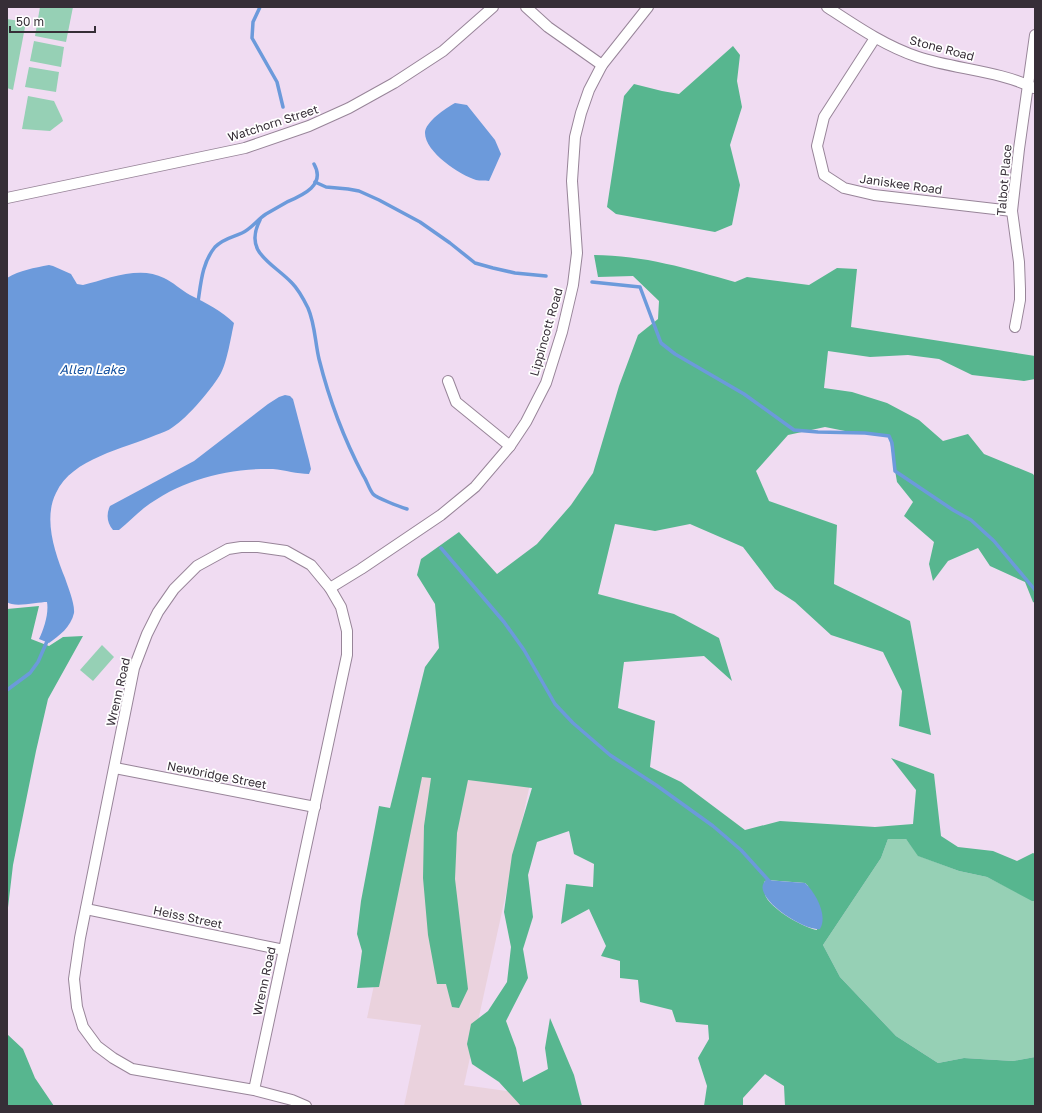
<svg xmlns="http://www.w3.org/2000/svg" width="1042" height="1113" font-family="'Golos Text',sans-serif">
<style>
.industrial{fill:#ead2dd}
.green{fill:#96d0b5}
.forest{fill:#57b68f;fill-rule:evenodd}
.water{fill:#6c9adb}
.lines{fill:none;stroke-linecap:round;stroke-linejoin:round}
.stream{stroke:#6c9adb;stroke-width:3.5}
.street-casing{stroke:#988599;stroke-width:12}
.street{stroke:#fff;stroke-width:10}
.labels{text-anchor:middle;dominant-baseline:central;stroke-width:3.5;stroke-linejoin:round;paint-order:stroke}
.street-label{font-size:12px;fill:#362e37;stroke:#fff}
.water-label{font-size:13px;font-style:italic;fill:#1854a1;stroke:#fff}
</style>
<rect width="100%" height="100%" fill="#f0dcf2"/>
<polygon class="industrial" points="420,769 530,784 464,1085 564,1099 563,1106 404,1106 421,1025 367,1018"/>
<g class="green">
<polygon points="40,7 73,7 66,42 35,36"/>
<polygon points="7,19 26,22 13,90 7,88"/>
<polygon points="34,41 64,47 61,67 30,61"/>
<polygon points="29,67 59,72 56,92 25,87"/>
<polygon points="28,96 54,101 62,118 63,121 50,131 22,129"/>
<polygon points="102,645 114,657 93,681 80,670"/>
<polygon points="888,839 906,839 919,856 959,871 987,877 1032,900 1035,901 1035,1057 1013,1061 964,1058 938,1063 896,1036 840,977 823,945 881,858"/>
</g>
<g class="forest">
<polygon points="733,46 740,55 737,81 742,107 730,145 740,185 732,225 715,232 616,214 607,207 624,96 634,84 662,91 679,94"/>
<path d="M594,255C643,255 689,269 735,282L747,277L809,285L837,268L857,269L851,327L1035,356V379L1024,381L972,375L939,359L908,355L870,357L828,351L824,388L852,392L887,403L919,420L943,441L968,434L984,454L1033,474L1035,477V603L1033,602L1025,582L990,566L978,548L948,561L933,581L929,564L934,542L904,516L913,502L897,482L889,435L855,433L825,427L788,435L756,471L769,501L837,525L834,584L910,621L931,735L899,726L902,691L883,652L831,635L795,602L775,589L743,547L690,524L655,531L615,524L598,594L674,614L719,638L732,681L704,656L624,662L618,708L655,721L650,767L681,782L745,830L780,821L875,827L913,824L916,790L891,758L934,774L941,836L958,847L993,851L1017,861L1033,853L1035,854V901H1032L987,877L959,871L918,856L906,839H888L881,858L823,945L840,977L896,1036L938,1063L964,1058L1013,1061L1035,1057V1106H785L784,1086L765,1074L743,1098V1106H704L707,1086L698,1058L709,1039L708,1025L676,1022L672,1010L640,1002L638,980L620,978V961L601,956L606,946L589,909L561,924L566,884L593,887L594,864L574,854L569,831L537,842L528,875L533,917L523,949L528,978L506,1021L516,1048L523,1082L548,1069L545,1048L550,1018L574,1075L582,1106H521L499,1082L472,1064L467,1044L471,1024L488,1011L507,982L511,947L504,912L512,855L532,788L468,780L457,833L455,879L468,989L459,1008L452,1007L446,984H437L428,935L423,878L424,826L431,778L422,777L379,987L357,988L362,951L357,934L361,901L379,806L390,808L425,667L439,648L435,604L417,575L421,559L459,532L497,574L537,544L571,505L593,473L619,386L638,335L658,319L659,301L633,276L598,277ZM767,880L805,883L808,886L817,930C804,928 773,910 766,897C764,893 765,886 764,882Z"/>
<polygon points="39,606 31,639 49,646 63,637 83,636 48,699 36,751 13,865 7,916 7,609"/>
<polygon points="7,1034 23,1049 35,1078 54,1106 7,1106"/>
</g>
<g class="water">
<path d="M455,103L467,105L495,140L501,154L489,181C485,180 480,181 476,180C460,175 425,152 425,133C425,122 446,108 455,103Z"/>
<path d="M49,265L53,266L71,274L77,284L83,285C107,279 140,265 164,278C173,282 181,290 190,295C206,303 222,311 234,323C231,337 227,362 221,373C213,388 187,418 173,427C168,431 161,433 156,435C124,449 72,458 56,493C43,519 55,553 65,578C68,587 75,604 74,613C71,627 59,636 49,643L39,639C44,629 49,613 47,602C38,602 14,608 7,602V278C20,270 34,268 49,265Z"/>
<path d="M285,395L290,396L293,399L309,460L311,469L309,474C297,474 285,470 273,469C226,468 181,480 144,508C135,515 128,523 119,530H113C107,523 106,514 110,506L194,461L268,404L279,397Z"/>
<path d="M766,880L805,883C816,893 828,916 820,929C805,932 748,896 766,880Z"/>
</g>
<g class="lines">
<g class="stream">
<polyline points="260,7 253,22 252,38 277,82 283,107"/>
<polyline points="315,182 326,187 348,189 359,191 379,200 420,222 450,243 475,263 493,268 515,273 546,276"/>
<path d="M260,220C243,253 272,262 292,283C298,289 304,300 308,308C315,324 315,342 319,359C329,399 344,439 363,475C367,481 369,489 373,494C377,498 400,507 407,509"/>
<polyline points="592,282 640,287 661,343 675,354 744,394 794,430 818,432 865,433 889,436 892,443 895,471 953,510 971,520 994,541 1035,590"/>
<path d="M198,302C201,282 202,263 215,247C224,238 231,238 242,233C251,229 257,220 266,214C273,210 280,206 287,202C303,195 326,185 314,164"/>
<polyline points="441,548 504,622 524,650 555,704 573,723 610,755 656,785 713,826 741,850 770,882"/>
<polyline points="7,690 30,673 38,662 48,639"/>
</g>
<defs>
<g id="street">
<polyline points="526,7 548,27 602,65"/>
<path d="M827,7C856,26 885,46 918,57C954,69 1000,71 1034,88"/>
<polyline points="875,38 824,117 817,146 824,175 844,188 874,195 1012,211"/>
<polyline points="7,198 245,148 309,126 349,108 394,83 443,51 493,7"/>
<polyline points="1015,327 1020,300 1020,289 1019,262 1012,211 1019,149 1035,35"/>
<polyline points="448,381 456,402 510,446"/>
<polyline points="330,588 361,569 441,515 475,487 510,446 526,422 546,383 562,332 573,285 577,253 572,181 575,137 581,113 589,90 602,65 648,7"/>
<polyline points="115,768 315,807"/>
<polyline points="86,909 284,950"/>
<polyline points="254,1090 347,655 347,631 341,607 330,588 311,565 286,551 258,547 241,547 228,549 197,566 174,589 158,612 147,634 134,668 80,938 74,979 77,1007 83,1027 97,1046 113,1058 132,1069 254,1090 292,1100 306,1106"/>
</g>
</defs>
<use href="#street" class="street-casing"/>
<use href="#street" class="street"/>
</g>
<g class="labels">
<g class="street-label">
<text transform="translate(942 48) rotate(15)">Stone Road</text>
<text transform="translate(273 123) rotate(-18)">Watchorn Street</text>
<text transform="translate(1004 180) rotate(-85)">Talbot Place</text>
<text transform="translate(901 184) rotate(8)">Janiskee Road</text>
<text transform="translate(546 332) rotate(-74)">Lippincott Road</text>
<text transform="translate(118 692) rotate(-77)">Wrenn Road</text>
<text transform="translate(217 775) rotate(11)">Newbridge Street</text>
<text transform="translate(188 917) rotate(12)">Heiss Street</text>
<text transform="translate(264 981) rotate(-78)">Wrenn Road</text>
</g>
<g class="water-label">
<text x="92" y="369">Allen Lake</text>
</g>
</g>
<rect width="1042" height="1113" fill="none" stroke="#362e37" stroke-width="16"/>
<path d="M10 26v6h85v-6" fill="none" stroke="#362e37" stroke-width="2"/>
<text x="16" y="26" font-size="12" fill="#362e37" stroke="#ffffff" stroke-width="3" paint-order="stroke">50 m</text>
</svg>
